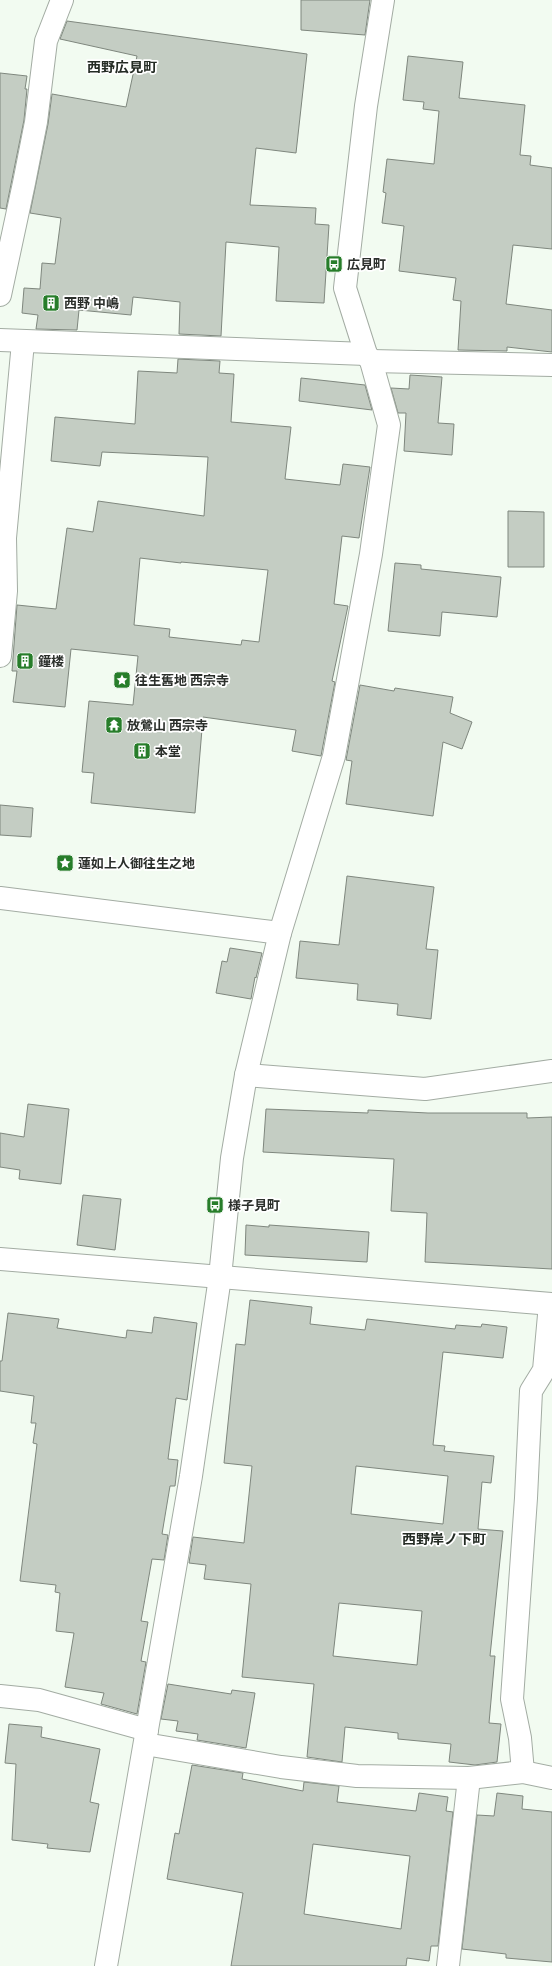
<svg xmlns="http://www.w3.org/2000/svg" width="552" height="1966" font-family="Inter,'Noto Sans JP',sans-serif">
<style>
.building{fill:#c4cdc3;stroke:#7f877e;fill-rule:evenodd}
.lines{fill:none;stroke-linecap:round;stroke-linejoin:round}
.minor-casing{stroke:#a3aca3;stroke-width:24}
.minor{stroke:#fff;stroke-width:22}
.labels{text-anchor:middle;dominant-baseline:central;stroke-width:3.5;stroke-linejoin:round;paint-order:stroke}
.poi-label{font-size:13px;font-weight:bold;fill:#2b2f2b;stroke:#fff;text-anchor:start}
.neighbourhood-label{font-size:14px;font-weight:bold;fill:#242b24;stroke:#fff}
</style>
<rect width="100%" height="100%" fill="#f2fbf1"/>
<g class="building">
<polygon points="301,0 370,0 365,35 301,30"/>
<polygon points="67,21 307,54 296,153 256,148 250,205 316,208 315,224 329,225 324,303 276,301 279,247 226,242 221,336 179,334 180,302 133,297 131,315 79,310 77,330 36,329 38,315 22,313 24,288 40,289 42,263 55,264 61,218 30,213 48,124 52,94 126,107 137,56 60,39"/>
<polygon points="408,56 463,62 459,98 525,105 520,155 531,156 530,165 552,168 552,249 513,245 506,304 552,310 552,352 507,347 507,351 458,350 461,301 453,300 456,278 399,271 404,226 382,223 386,193 383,192 387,159 434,164 439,111 423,109 424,102 403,100"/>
<polygon points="0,73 27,76 25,89 27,89 24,120 6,209 0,208"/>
<path d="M178,359L220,361L219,373L234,374L231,422L291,427L285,479L340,485L343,464L370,467L359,538L342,536L334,604L348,606L332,681L335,682L321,756L292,751L296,730L203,717L195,813L91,803L94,773L82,772L89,701L133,705L138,656L71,649L65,707L13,702L17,671H12L17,605L56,609L67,528L93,532L98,501L204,516L208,457L102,452L100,466L51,461L55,417L135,424L138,371L177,373ZM140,558L181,563V562L268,570L259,642L242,640L241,645L169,637L170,629L134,625Z"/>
<polygon points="410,375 442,377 438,423 454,424 452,455 404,451 406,413 398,413 391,388 409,389"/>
<polygon points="301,378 365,385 372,410 299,401"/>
<polygon points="508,511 544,512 544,567 508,567"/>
<polygon points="395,563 421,565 421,569 501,577 497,617 442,612 440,636 388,631"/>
<polygon points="360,685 394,691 395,688 453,697 450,713 472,722 462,749 443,742 433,816 346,804 352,761 346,760"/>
<polygon points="0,805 33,808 31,837 0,835"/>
<polygon points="347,876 434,887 426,949 438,950 431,1019 397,1015 398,1004 357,1000 358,984 296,978 300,941 339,945"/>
<polygon points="230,948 262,953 256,978 255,977 251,999 216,993 222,961 227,962"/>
<polygon points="28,1104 69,1109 61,1184 19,1179 20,1170 0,1167 0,1133 24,1137"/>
<polygon points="266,1109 368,1113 368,1110 428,1113 527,1113 527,1118 552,1117 552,1269 425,1262 427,1213 391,1211 394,1159 263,1152"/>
<polygon points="83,1195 121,1199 115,1250 77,1245"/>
<polygon points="246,1225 269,1227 269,1225 369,1232 367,1262 245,1255"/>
<path d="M250,1300L312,1307L310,1324L365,1330L367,1319L455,1329L456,1325L481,1327L482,1324L507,1327L503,1358L443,1352L433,1445L445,1446L444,1451L494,1456L491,1483L482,1482L478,1529L503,1531L490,1656H495L489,1723L501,1724L497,1762L475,1765L449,1762L451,1744L398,1739V1733L345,1727L342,1762L307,1757L314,1684L242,1677L251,1584L204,1579L206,1565L189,1563L193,1537L244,1543L252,1466L224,1463L236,1344L245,1345ZM356,1466L448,1476L443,1524L351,1514ZM339,1603L422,1611L417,1665L333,1656Z"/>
<polygon points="8,1313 59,1319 57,1328 126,1338 127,1330 152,1333 154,1317 197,1323 187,1400 176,1398 168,1459 178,1460 175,1486 170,1486 162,1534 168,1535 164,1560 152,1559 141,1621 148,1622 141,1661 146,1662 137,1714 101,1704 104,1693 65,1687 74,1633 56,1631 60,1593 55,1592 56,1585 20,1581 37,1444 33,1443 36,1423 31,1423 34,1396 0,1391 0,1361 2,1361"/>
<polygon points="168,1684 231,1694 232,1690 255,1693 246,1748 197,1740 198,1734 176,1731 178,1721 161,1719"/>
<polygon points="9,1724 42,1727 41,1737 100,1749 90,1802 99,1804 90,1852 47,1848 48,1844 12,1840 16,1764 5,1763"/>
<path d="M192,1765L243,1773L242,1779L303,1791L304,1782L339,1786L337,1802L416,1811L419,1793L448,1797L446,1811L453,1812L438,1946H431L429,1961L407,1958L406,1966H231L243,1893L167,1879L175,1833L179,1834ZM313,1844L410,1856L401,1929L304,1914Z"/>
<polygon points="497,1793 523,1796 522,1809 552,1812 552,1962 506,1958 506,1954 462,1949 477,1815 494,1816"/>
</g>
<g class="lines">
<defs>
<g id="minor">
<polyline points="0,295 24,183 36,122 46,41 62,0"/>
<polyline points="0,340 366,354"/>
<polyline points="371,361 552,365"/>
<polyline points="0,656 6,591 5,538 23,342"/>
<polyline points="0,898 280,933"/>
<polyline points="246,1075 425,1089 552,1071"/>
<polyline points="0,1259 552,1304"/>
<polyline points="0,1696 39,1700 147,1730"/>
<polyline points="145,1744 281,1767 357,1776 469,1778 523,1772 552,1778"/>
<polyline points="523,1772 520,1738 512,1699 526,1498 531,1391 544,1370 550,1304"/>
<polyline points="106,1966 191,1476 220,1277 232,1158 246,1075 280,933 334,756 371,554 389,425 371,361 366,354 345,288 366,106 383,0"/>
<polyline points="448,1966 469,1778"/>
</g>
</defs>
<use href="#minor" class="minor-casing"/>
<use href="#minor" class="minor"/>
</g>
<defs>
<symbol id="bus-square" viewBox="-11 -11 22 22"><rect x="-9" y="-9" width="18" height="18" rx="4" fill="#277d2a" stroke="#fff"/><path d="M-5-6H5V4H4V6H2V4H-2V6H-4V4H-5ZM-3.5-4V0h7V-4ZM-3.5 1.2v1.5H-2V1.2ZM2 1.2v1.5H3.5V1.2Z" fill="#fff"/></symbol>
<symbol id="building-square" viewBox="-11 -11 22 22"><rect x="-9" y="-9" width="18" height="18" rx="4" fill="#277d2a" stroke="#fff"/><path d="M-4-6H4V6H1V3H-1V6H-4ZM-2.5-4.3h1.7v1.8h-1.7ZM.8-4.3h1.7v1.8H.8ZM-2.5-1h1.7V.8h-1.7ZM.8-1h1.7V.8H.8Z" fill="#fff"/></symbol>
<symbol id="sight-square" viewBox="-11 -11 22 22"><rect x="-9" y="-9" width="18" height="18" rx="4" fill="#277d2a" stroke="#fff"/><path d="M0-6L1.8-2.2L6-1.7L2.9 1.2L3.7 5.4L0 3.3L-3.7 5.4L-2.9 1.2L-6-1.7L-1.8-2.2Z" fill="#fff"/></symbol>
<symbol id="temple-square" viewBox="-11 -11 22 22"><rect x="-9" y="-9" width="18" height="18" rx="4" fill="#277d2a" stroke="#fff"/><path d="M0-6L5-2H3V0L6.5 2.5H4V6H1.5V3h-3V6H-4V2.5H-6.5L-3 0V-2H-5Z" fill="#fff"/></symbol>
</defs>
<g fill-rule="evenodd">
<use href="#bus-square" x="324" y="254" width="20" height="20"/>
<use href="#building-square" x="41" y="293" width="20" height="20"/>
<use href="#building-square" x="15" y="651" width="20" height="20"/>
<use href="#sight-square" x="112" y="670" width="20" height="20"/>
<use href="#temple-square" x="104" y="715" width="20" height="20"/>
<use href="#building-square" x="132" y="741" width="20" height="20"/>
<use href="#sight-square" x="55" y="853" width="20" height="20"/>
<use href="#bus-square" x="205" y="1195" width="20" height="20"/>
</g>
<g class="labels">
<g class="poi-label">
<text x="347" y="264">広見町</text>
<text x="64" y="303">西野 中嶋</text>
<text x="38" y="661">鐘楼</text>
<text x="135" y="680">往生舊地 西宗寺</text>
<text x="127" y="725">放鶯山 西宗寺</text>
<text x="155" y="751">本堂</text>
<text x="78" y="863">蓮如上人御往生之地</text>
<text x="228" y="1205">様子見町</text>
</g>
<g class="neighbourhood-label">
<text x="122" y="66">西野広見町</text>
<text x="444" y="1538">西野岸ノ下町</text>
</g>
</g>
</svg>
